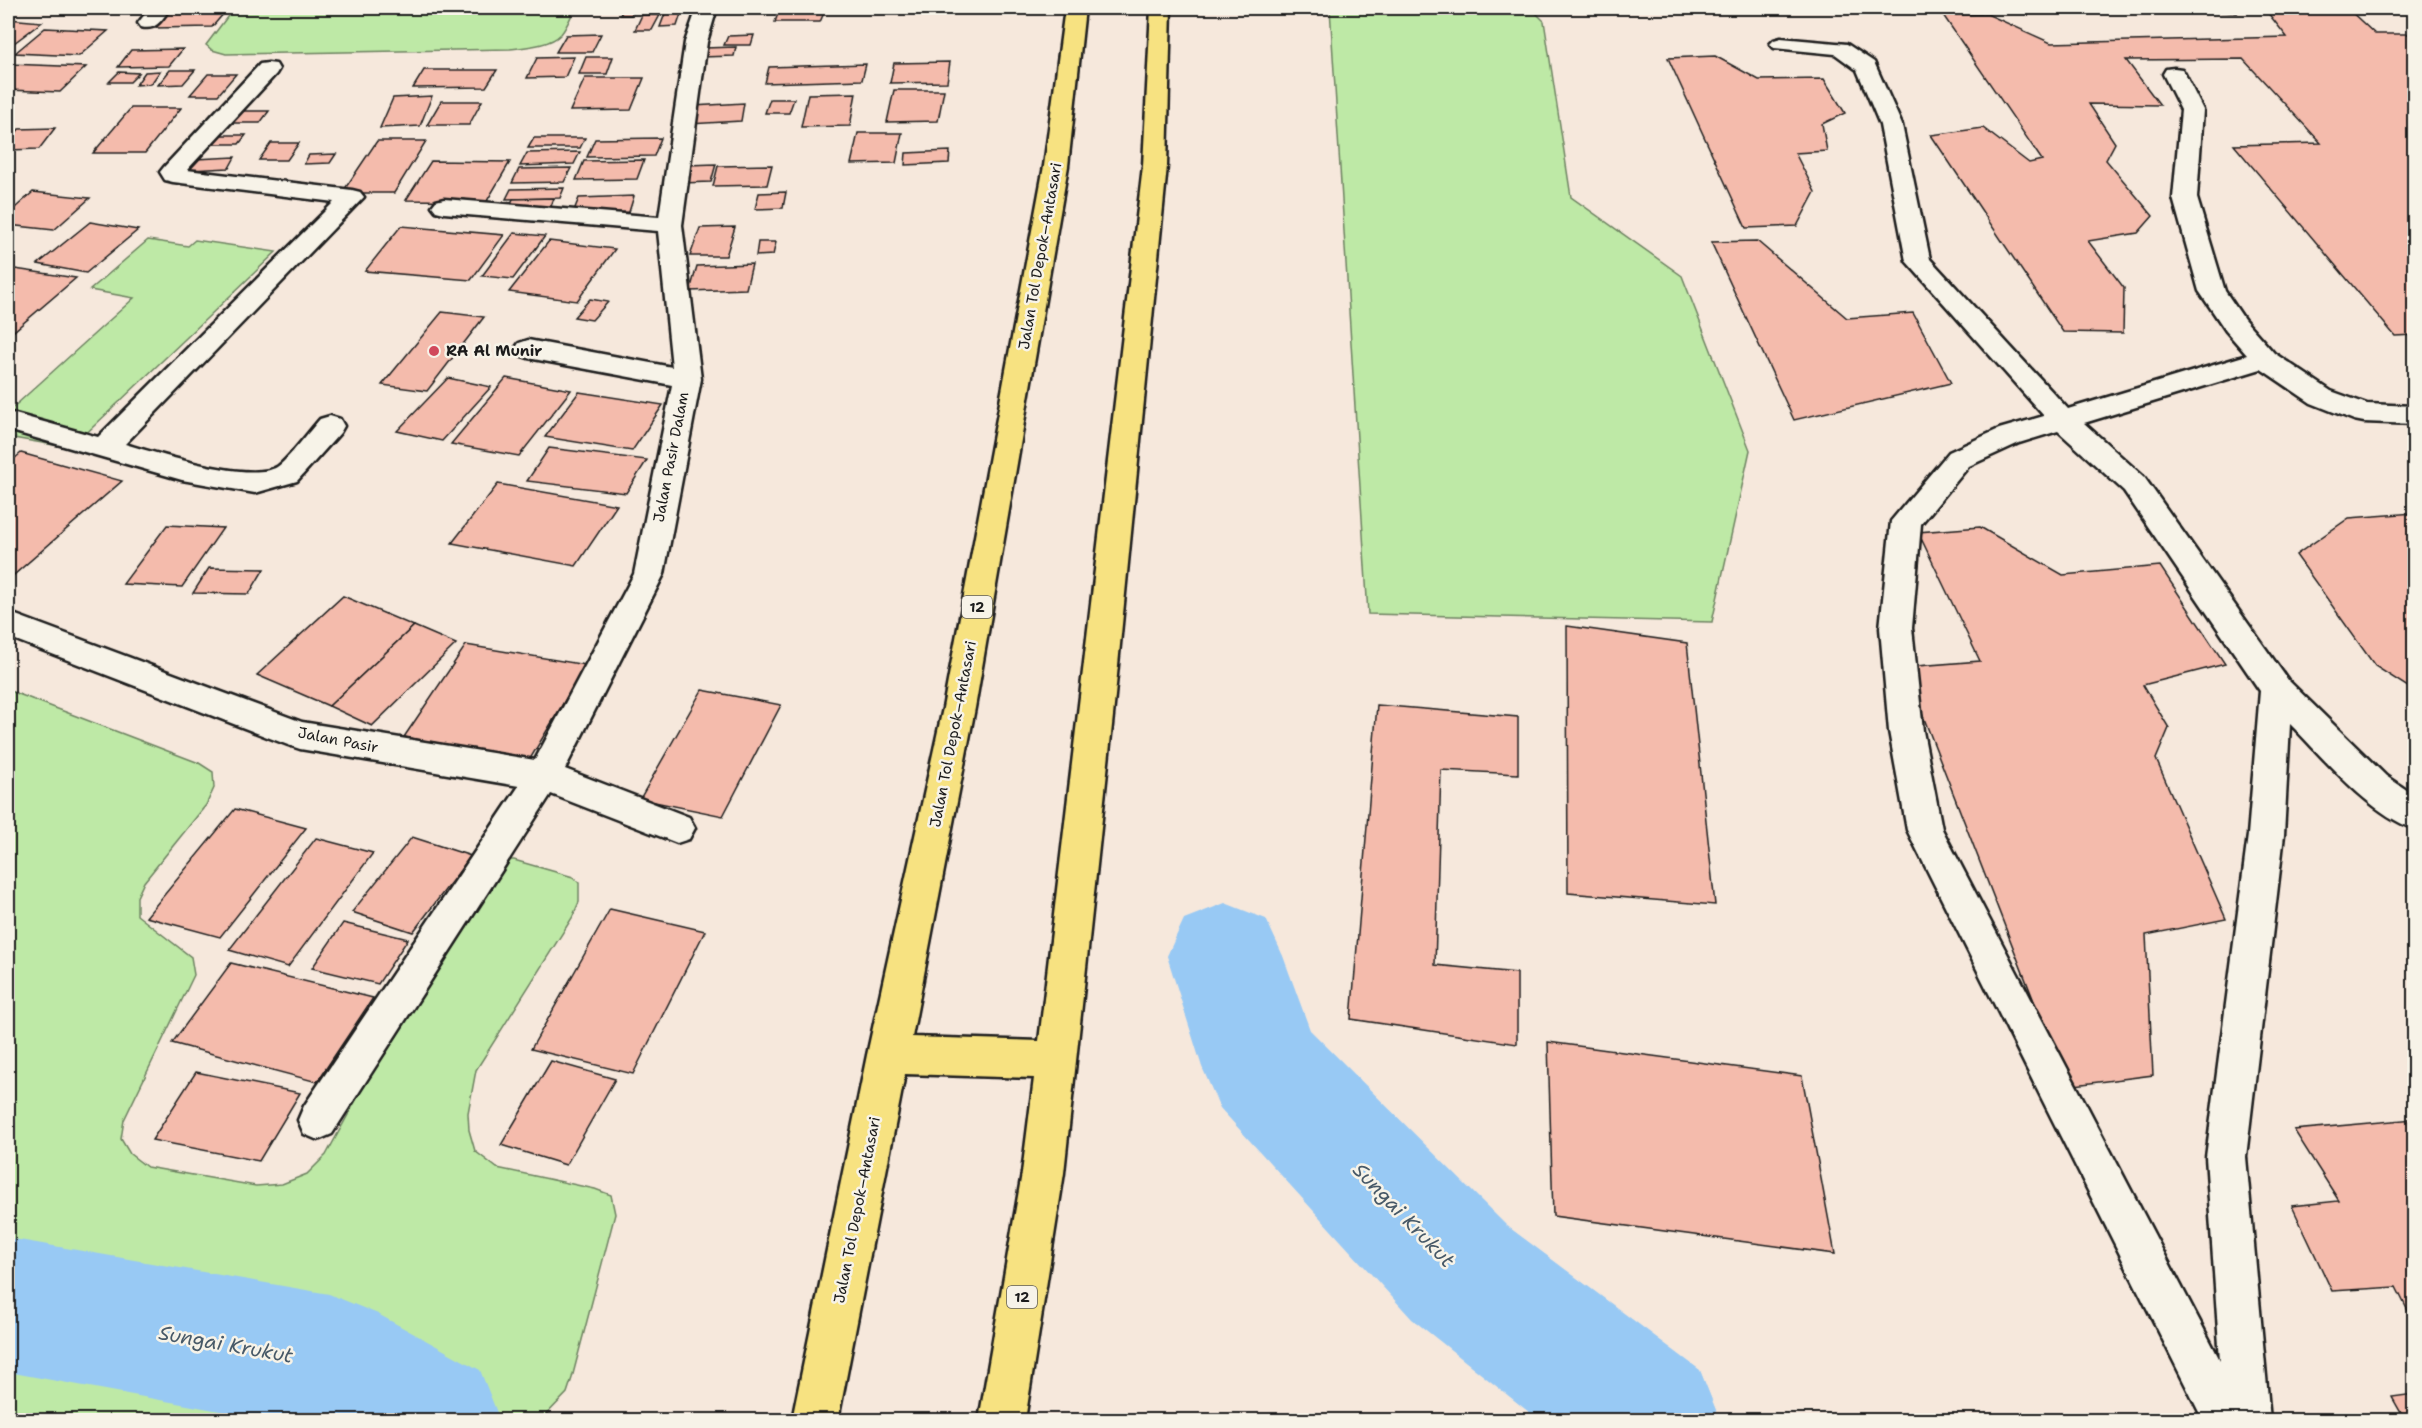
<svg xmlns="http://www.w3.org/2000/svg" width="2422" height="1428" font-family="'Shantell Sans',sans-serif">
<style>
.green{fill:#bee9a6;stroke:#6d8261;stroke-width:1.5}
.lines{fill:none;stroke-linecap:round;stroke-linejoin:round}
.river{fill:#98c9f4;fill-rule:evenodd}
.building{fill:#f4bbac;stroke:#1c1c1c;stroke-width:1.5}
.service-casing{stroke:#1c1c1c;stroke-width:5}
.minor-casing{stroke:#1c1c1c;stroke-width:5}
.motorway-casing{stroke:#1c1c1c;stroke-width:5}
.service{fill:#f7f3e8;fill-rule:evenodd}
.minor{fill:#f7f3e8;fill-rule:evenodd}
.motorway{fill:#f7e281;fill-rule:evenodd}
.poi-dot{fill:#d1495b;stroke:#f7f3e8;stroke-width:2}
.labels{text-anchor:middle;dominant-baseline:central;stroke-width:5;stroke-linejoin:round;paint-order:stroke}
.shield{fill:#f7f3e8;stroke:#5e5c59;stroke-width:1.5}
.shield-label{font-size:14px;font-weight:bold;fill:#1c1c1c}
.street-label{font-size:15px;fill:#1c1c1c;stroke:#f7f3e8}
.poi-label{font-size:15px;font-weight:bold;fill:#1c1c1c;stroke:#f7f3e8;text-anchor:start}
.near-water-label{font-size:20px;font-style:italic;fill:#475968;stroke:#f7f3e8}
</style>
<rect width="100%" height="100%" fill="#f6e8dc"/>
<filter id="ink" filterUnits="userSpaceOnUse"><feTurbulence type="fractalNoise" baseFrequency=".0167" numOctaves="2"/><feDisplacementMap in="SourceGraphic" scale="12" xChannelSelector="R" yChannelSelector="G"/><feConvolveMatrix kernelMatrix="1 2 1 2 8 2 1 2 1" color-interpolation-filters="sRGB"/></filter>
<g filter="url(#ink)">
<g class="green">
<path d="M234,8H575C571,16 567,27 561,34C550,46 525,47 510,49L226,54L212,50L206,45Z"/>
<polygon points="1330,8 1531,8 1544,21 1571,197 1682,276 1750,450 1712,622 1368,614"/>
<polygon points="148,240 188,246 195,240 276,252 71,448 8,437 8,412 134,298 90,290"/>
<polygon points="8,690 199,763 213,772 214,788 206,805 144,882 137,897 137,915 191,957 194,975 124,1120 121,1139 130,1154 147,1167 256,1186 282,1184 307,1174 326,1155 480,873 500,860 514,860 573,877 579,883 579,902 572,918 476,1070 468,1113 469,1130 475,1151 497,1168 595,1189 611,1195 615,1214 572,1378 567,1393 541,1420 492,1420 355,1349 8,1251"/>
<polygon points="8,1305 329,1363 430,1420 8,1420"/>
</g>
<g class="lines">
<g class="river">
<polygon points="1225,903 1266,919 1283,956 1310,1030 1506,1225 1700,1370 1720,1420 1539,1420 1412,1319 1220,1108 1202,1067 1167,956 1184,919"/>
<polygon points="8,1238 329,1294 378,1314 480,1370 500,1420 268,1420 8,1372"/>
</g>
</g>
<g class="building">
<polygon points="624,8 635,8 631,15 620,15"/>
<polygon points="780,8 826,8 820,22 775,22"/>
<polygon points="1892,8 1927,8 1930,13 1895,13"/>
<polygon points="2190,8 2234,8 2237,13 2192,10"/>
<polygon points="2264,8 2347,8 2375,34 2414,34 2414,335 2395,336 2234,145 2321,143 2243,59 2126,60 2160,105 2089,104 2115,143 2106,160 2153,216 2138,233 2088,241 2124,288 2123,333 2063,332 1931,135 1983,128 2029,163 2042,160 1943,15 1987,14 2051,43 2287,37"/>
<polygon points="666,11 682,11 677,26 660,27"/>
<polygon points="225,12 212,27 154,28 167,13"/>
<polygon points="642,15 660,15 652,30 635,30"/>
<polygon points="8,19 42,22 14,43 8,42"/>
<polygon points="45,28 108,31 79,56 15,53"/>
<polygon points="601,34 592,52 556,52 566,35"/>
<polygon points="754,35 751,45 724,45 728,36"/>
<polygon points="736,47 734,56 701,57 704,48"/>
<polygon points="183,49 169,66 118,67 131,50"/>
<polygon points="1715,56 1759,80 1824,79 1845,113 1822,124 1827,151 1795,153 1815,192 1797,226 1746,228 1668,58"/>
<polygon points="574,57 565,77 527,78 537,58"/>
<polygon points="586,57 613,57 607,74 579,74"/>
<polygon points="950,62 947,82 890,83 894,63"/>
<polygon points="8,64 86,67 60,92 8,90"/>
<polygon points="866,64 862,80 765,83 769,67"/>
<polygon points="170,70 195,70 183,84 158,85"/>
<polygon points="424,70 497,70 486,87 413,88"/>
<polygon points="160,71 151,84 136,85 145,72"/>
<polygon points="119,72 139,73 130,82 109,82"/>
<polygon points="208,74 236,74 218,95 190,95"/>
<polygon points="585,78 644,78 631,110 570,111"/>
<polygon points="894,90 944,90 938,121 887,122"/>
<polygon points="856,93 850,126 801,127 808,94"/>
<polygon points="432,96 420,126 380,128 393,98"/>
<polygon points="770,99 794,99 789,113 765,113"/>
<polygon points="441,101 482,101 469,125 427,125"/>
<polygon points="744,103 741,121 689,124 693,106"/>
<polygon points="131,108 181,108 145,153 93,153"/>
<polygon points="233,111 269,111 260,123 224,123"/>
<polygon points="55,128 39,149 8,150 8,144 19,129"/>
<polygon points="858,133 902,133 896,163 851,164"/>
<polygon points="217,135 246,135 239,144 210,144"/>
<polygon points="534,138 585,138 580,148 528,148"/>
<polygon points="661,138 654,156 587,157 595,139"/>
<polygon points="377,141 426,141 394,193 342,193"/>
<polygon points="271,143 299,143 287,160 259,160"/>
<polygon points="950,151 949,163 905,165 906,153"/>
<polygon points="580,152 574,164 520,166 527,153"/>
<polygon points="336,154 330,163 304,164 309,155"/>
<polygon points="235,157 229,168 190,170 196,159"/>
<polygon points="644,160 637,179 576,180 584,161"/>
<polygon points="431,161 510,162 487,201 406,200"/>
<polygon points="716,164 711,182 681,183 687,165"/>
<polygon points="772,165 767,185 713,186 718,166"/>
<polygon points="571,168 564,182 512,183 519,169"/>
<polygon points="564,188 560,198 506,199 511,189"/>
<polygon points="33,192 90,198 54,230 8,225 8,214"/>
<polygon points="786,192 783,208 755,209 759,193"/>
<polygon points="634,196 629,212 573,213 579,198"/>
<polygon points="554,198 550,209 508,210 513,199"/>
<polygon points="90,222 138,230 86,273 38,264"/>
<polygon points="401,226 504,235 471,280 365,271"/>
<polygon points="735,227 726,256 690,256 700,228"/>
<polygon points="514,233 545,236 513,279 482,276"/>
<polygon points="549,241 615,249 577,301 509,292"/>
<polygon points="1757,241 1847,318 1913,313 1951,383 1794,420 1711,242"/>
<polygon points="758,242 776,242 773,255 756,256"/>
<polygon points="752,264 746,289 690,291 697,266"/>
<polygon points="8,268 76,278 8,336"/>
<polygon points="590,299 608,302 592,320 574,317"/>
<polygon points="442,312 484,317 427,391 382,385"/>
<polygon points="448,378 491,387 442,441 397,431"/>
<polygon points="506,378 571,390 519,456 451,444"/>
<polygon points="579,392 663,405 632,451 545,437"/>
<polygon points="549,448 647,460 626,493 527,481"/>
<polygon points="21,453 122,481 8,580 8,464"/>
<polygon points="498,484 617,505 576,566 452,543"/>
<polygon points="2414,513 2414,691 2375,666 2296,555 2349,518"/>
<polygon points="167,525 223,528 182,587 123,584"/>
<polygon points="1980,527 2063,575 2160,566 2225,664 2143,685 2169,728 2156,759 2226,919 2146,935 2153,1075 2067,1086 1904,667 1980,661 1918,532"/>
<polygon points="209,568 264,569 249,594 193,593"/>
<polygon points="343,596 414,626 329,706 257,675"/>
<polygon points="414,626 456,644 372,726 329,706"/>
<polygon points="1567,626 1687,643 1715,905 1568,893"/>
<polygon points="466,645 586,665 530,759 404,737"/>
<polygon points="702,690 781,705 723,816 640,799"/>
<polygon points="1377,705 1518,717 1518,774 1441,770 1435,965 1517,973 1517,1044 1351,1019"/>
<polygon points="235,809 306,828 220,937 146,917"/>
<polygon points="412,837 471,856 413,932 352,912"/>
<polygon points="316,838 373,853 288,967 229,950"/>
<polygon points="610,909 705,931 633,1074 531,1049"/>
<polygon points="343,923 408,939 378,984 312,968"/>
<polygon points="231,963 373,998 317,1082 172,1043"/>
<polygon points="1548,1042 1802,1076 1835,1254 1553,1216"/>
<polygon points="551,1061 615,1079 566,1165 501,1145"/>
<polygon points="196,1072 300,1093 259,1161 152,1140"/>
<polygon points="2414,1119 2414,1323 2396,1287 2332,1291 2292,1206 2339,1201 2294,1130"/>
<polygon points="2414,1394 2414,1420 2405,1420 2392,1397"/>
</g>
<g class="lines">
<defs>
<path id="service" d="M1781,38L1847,44L1874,62L1902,125L1930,259L2068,409L2247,355L2226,331L2199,291L2173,198L2181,110L2163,74L2166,69L2174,68L2182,69L2185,74L2203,110L2197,198L2225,291L2244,319L2274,353L2331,391L2367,404L2414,406V424L2364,422L2354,420L2311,403L2261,369L2084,423L2144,477L2288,680L2386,776L2414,795V829C2367,812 2325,759 2290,724L2284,835L2246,1157L2270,1420H2203L1907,830L1889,731L1880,628L1891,521L1949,452L1999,429L2044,416L1906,261L1880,125L1857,70L1835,54L1774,48L1770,44L1774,40ZM2058,431L2124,491L2260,691L2248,835L2206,1157L2220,1360L1942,829L1923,731L1912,628L1921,524L1969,466L2019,443Z"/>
<g id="minor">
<path d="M150,8H170C162,20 156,31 141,27L138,23Z"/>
<polygon points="697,8 717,8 707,42 682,225 701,379 664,574 565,769 689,817 695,828 689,839 677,843 551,794 332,1134 318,1140 304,1134 298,1120 304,1106 519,786 300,749 288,745 8,637 8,612 302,722 535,760 634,574 672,385 528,358 519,355 515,349 519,343 528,340 672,367 658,231 444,213 436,211 432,206 436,201 444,199 659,217 685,42"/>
<path d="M268,63L276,64L279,69L276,74L187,170L352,190L360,192L364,197L125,444C156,453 250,483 277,467C288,460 310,430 320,419L330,416L340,419L344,426L340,433L297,481L255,493L182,480L8,430V412L98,437L334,202L173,182L165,180L160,172L164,167L260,64Z"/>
</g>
<polygon id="motorway" points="1065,8 1085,8 1068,166 975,708 912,1037 1039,1041 1143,166 1151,8 1171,8 1167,166 1113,716 1064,1173 1025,1420 979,1420 1022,1173 1034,1078 905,1074 838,1420 792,1420 867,1055 943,708 1044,166"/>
</defs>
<use href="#service" class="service-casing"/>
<use href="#minor" class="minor-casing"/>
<use href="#motorway" class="motorway-casing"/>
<use href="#service" class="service"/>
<use href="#minor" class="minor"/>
<use href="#motorway" class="motorway"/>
</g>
</g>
<circle class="poi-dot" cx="434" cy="351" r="6"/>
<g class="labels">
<g class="shield">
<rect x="962" y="596" width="30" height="22" rx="4.5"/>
<rect x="1007" y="1286" width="30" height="22" rx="4.5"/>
</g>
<g class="shield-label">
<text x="977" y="607">12</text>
<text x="1022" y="1297">12</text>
</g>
<g class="street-label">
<text transform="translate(1040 256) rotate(-80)">Jalan Tol Depok–Antasari</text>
<text transform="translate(671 457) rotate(-79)">Jalan Pasir Dalam</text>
<text transform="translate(953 734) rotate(-79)">Jalan Tol Depok–Antasari</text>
<text transform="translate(338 740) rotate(11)">Jalan Pasir</text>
<text transform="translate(857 1210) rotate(-79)">Jalan Tol Depok–Antasari</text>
</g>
<g class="poi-label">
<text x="446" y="351">RA Al Munir</text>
</g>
<g class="near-water-label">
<text transform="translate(1404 1215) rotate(46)">Sungai Krukut</text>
<text transform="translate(226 1344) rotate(10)">Sungai Krukut</text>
</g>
</g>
<rect width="2422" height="1428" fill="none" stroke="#f7f3e8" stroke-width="30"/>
<rect x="15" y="15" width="2392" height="1398" fill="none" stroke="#1c1c1c" stroke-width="2" filter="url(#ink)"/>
</svg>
